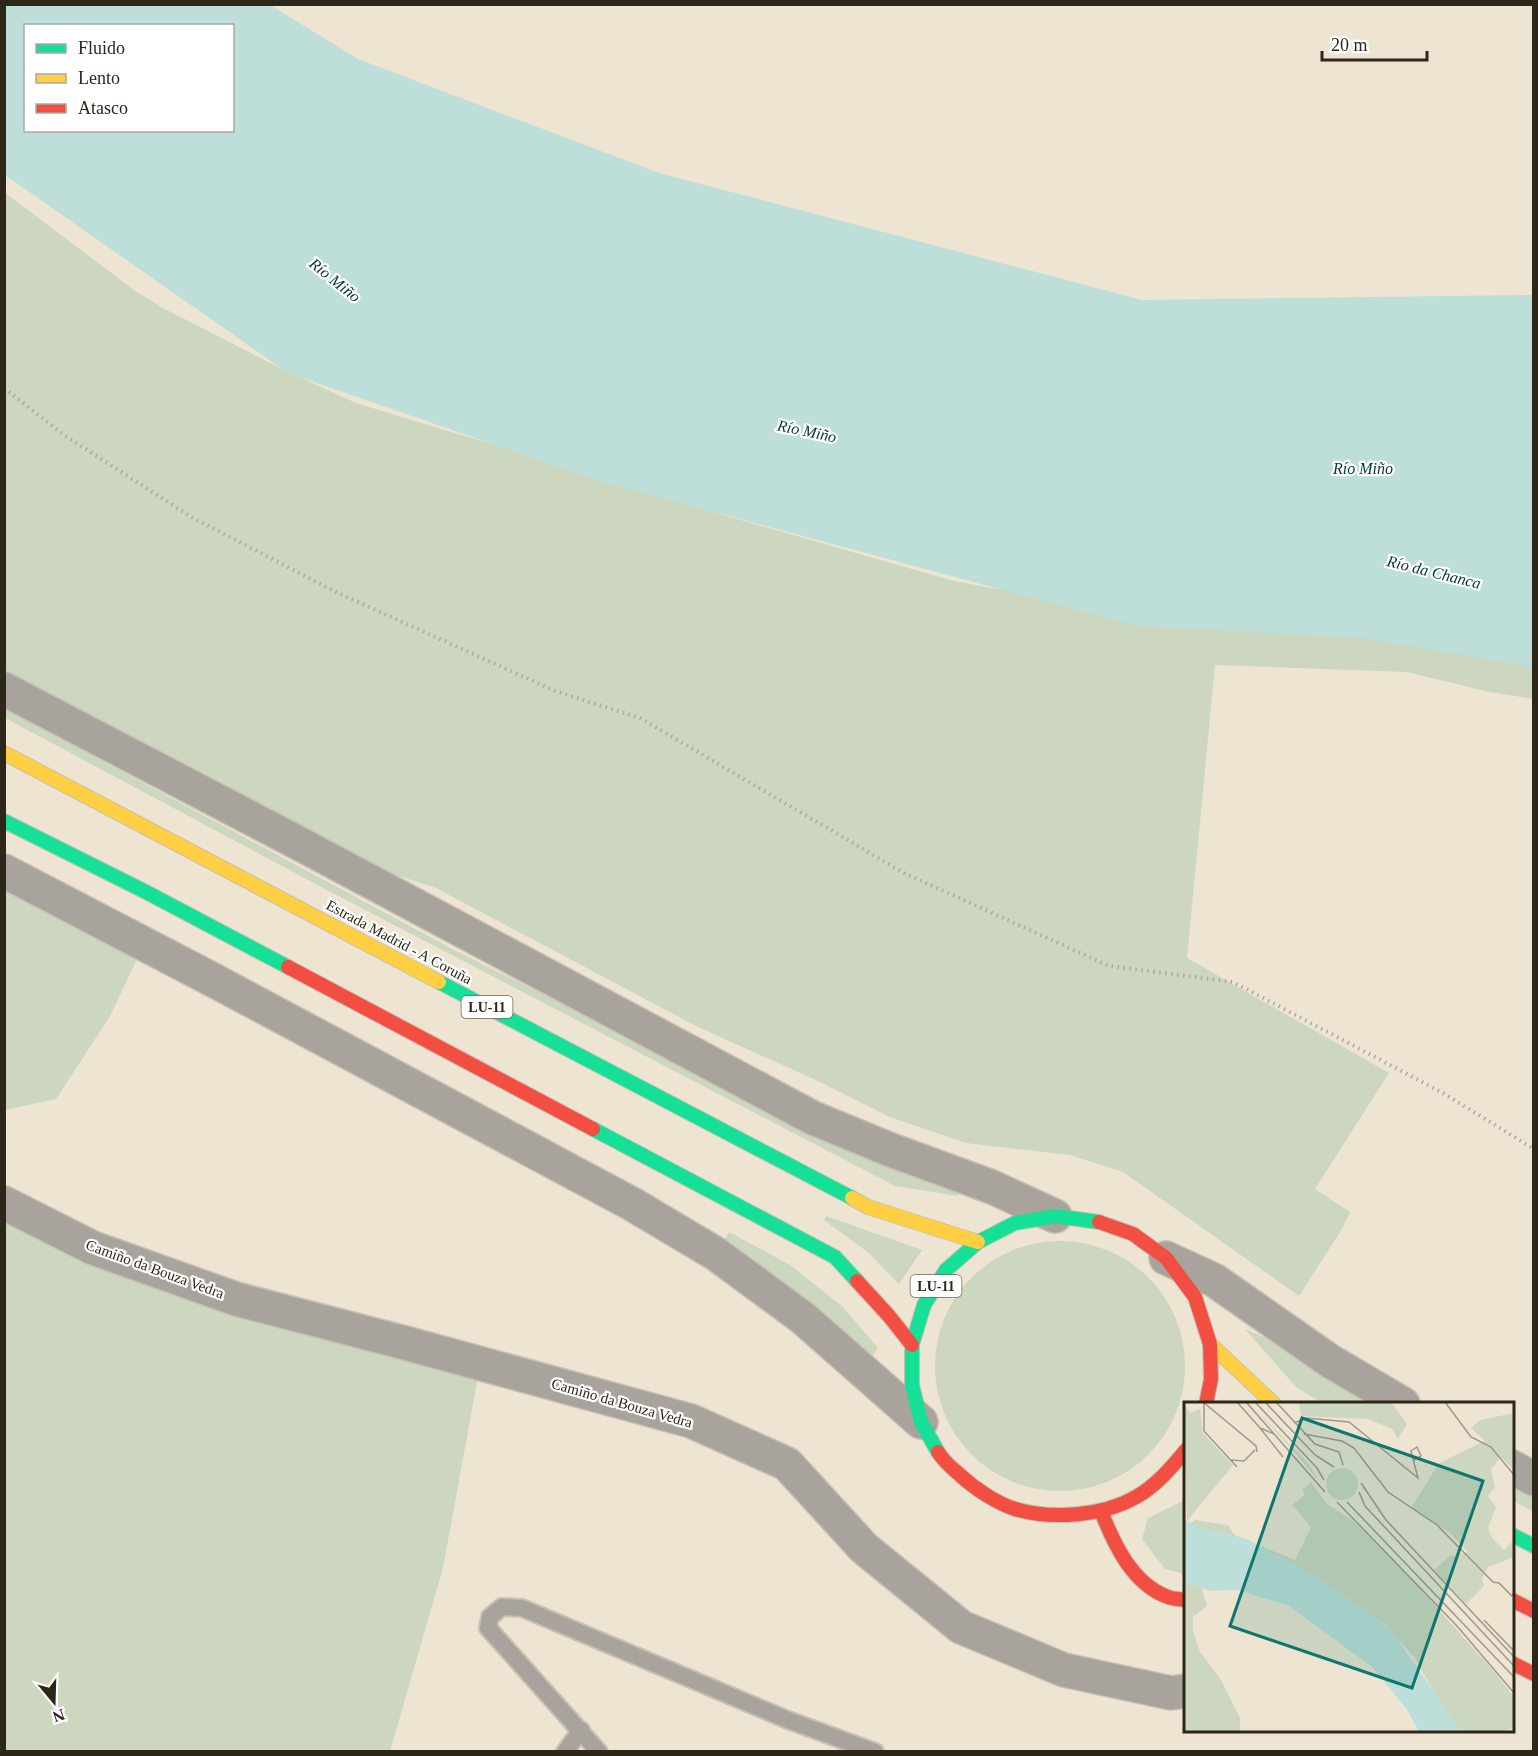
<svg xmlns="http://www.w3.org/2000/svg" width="1538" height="1756" font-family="'Times New Roman',serif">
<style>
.green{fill:#cdd6be}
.water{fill:#bedfd9;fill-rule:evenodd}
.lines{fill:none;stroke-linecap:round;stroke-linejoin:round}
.lane-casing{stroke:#c8c1b3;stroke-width:20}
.street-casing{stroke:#c8c1b3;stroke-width:36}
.fast-casing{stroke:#c8c1b3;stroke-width:16}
.slow-casing{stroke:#c8c1b3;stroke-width:16}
.jam-casing{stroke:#c8c1b3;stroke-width:16}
.path{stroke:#afa9a0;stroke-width:4;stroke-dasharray:1.5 4.5;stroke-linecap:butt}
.lane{stroke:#a8a39c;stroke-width:16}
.street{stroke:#a8a39c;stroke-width:33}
.fast{stroke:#16e098;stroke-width:14}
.slow{stroke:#ffcf43;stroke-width:14}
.jam{stroke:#f24e42;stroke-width:14}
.labels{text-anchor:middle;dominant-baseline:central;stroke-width:4.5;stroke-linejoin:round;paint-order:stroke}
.shield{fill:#fff;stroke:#6c685f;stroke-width:1.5}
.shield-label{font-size:14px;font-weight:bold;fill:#2d271a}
.street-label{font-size:15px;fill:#2d271a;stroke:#fff}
.water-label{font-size:16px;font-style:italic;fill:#033636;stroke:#fff}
.inset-road{fill:none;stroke:#a09888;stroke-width:1.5}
.view{fill:#0f766e;fill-opacity:0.15;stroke:#0f766e;stroke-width:3}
.inset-edge{fill:none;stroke:#2d271a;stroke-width:3}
</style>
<rect width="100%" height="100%" fill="#ede4d1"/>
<g class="green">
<polygon points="4,192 134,290 161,307 282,369 356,403 451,432 597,474 720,514 950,580 991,588 1159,603 1533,583 1533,699 1490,692 1407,672 1215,665 1187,958 1389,1073 1315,1189 1350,1212 1342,1229 1299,1296 1123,1172 1070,1155 966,1143 890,1117 818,1081 698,1027 434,887 347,860 5,679"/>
<polygon points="4,708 458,952 698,1071 956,1186 958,1196 895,1186 327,890 5,718"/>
<polygon points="4,881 140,953 110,1016 56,1099 5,1110"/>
<polygon points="4,1215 480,1365 443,1568 390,1751 5,1751"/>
<polygon points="826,1216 922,1250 899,1284 869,1253 824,1220"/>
<polygon points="729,1232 790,1265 843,1307 878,1348 870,1360 723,1242"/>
<circle cx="1060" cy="1366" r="125"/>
<polygon points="1245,1329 1305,1355 1384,1403 1323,1403 1297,1388"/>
<polygon points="1512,1483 1533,1495 1533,1511 1513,1501"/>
<polygon points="1185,1500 1185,1574 1165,1569 1142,1539 1148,1518"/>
</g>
<path class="water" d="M5,4L270,5L358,59L659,173L1142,300L1533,295V667L1364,638L1137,626L599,481L288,373L5,175ZM26,26H232V130H26Z"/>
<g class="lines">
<defs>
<g id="lane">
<polyline points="565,1752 581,1730"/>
<polyline points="599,1752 488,1628 490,1617 502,1607 522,1608 788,1720 875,1752"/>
</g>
<g id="street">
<polyline points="4,689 304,846 813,1118 891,1150 992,1187 1055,1216"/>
<polyline points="4,871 215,981 632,1204 716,1254 803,1318 921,1422"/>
<polyline points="4,1203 93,1248 236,1299 409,1344 691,1421 787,1464 864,1548 961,1627 1064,1670 1171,1693 1186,1691"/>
<polyline points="1166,1258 1214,1280 1330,1361 1403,1404"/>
<polyline points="1512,1467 1534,1479"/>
</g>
<g id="fast">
<polyline points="4,821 146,892 288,967"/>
<polyline points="439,982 852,1198"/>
<polyline points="593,1129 835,1257 857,1281"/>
<polyline points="938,1452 921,1422 912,1385 912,1345 924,1305 946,1270 978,1242 1015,1223 1055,1216 1099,1222"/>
<polyline points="1512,1535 1534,1546"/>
</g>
<g id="slow">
<polyline points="4,753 439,982"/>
<polyline points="852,1198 868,1207 978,1242"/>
<polyline points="1210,1344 1274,1404"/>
</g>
<g id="jam">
<polyline points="288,967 593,1129"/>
<polyline points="1099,1222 1133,1234 1166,1258 1195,1297 1210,1344 1211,1379 1206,1404"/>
<polyline points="857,1281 889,1316 912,1345"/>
<path d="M938,1452C944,1462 952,1468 960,1475C974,1488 996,1503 1015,1509C1051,1520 1103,1516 1136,1497C1156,1486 1172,1467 1186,1450"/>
<path d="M1101,1511C1114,1544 1132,1584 1168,1597C1173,1599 1180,1599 1186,1600"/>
<polyline points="1512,1600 1534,1611"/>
<polyline points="1512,1663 1534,1674"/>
</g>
</defs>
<use href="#lane" class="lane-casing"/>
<use href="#street" class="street-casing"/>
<use href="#fast" class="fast-casing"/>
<use href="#slow" class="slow-casing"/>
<use href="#jam" class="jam-casing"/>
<polyline class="path" points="4,388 64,435 193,518 336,592 555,691 640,718 904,873 1109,966 1233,982 1443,1093 1534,1149"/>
<use href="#lane" class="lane"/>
<use href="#street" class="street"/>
<use href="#fast" class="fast"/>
<use href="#slow" class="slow"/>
<use href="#jam" class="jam"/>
</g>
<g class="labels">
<g class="shield">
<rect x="461.5" y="996" width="51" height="22" rx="4.5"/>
<rect x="910.5" y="1275" width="51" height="22" rx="4.5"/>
</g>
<g class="shield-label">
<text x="487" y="1007">LU-11</text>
<text x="936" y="1286">LU-11</text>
</g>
<g class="street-label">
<text transform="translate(399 942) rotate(28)">Estrada Madrid - A Coruña</text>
<text transform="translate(155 1269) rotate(20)">Camiño da Bouza Vedra</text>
<text transform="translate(622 1403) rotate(16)">Camiño da Bouza Vedra</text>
</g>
<g class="water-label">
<text transform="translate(335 280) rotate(39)">Río Miño</text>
<text transform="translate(807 431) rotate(12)">Río Miño</text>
<text x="1363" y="468">Río Miño</text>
<text transform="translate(1434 572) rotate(14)">Río da Chanca</text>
</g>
</g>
<g transform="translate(1184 1402)">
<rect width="330" height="330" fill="#ede4d1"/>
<path d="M0,0L6,11L16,7L19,31L49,63L3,119ZM64,0L125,62L135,79L106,45ZM115,0H207L223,22L214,37L208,27L184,17L117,14ZM330,11V68L317,55L307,67L311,85L304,94L312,105L304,126L308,136L320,148L330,138V155L304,165L298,176L300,184L282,202L250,168L266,154L284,150L266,131L227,106L255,61L301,39L287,26L296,18ZM142 82a16 16 0 1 1 32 0a16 16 0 1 1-32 0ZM127,80L143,102L168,118L222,171L305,264L330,295V325L320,330H272L231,256L202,224L135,177L3,124L11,118L44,123L50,133L111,158L127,125L108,103L121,93L118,88ZM0,178L16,181L23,204L9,215V229L16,250L37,278L56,316V330H0Z" fill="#cdd6be"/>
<path d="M0,117L12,125L60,136L119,166L177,205L209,231L278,330H235L222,306L188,265L105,204L54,188L27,189L0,180Z" fill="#bedfd9"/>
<path class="inset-road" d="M19,0L72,44L73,50M20,0V29L53,65M53,0L76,26L90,32M62,0L141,90M71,0L133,66L140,78M81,0L131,53L150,65M92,0L131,42L155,50L159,63M261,0L287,35L307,45L330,73M110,21L122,16L165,20L234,76L227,49L233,45L237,54L230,58M76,26L99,55M120,32L158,39L170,46L204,90L253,123L309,180L315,181L328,194L330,191M47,58L60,59L71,48M177,81L202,118L330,255M175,90L181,104L330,264M153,100L273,224L330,291M163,100L330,275M300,218L330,249"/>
<path class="view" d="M118,16L299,79L228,286L46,224Z"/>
<rect width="330" height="330" class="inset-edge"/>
</g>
<rect width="1538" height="1756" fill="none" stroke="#2d271a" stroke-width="12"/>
<rect x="24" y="24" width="210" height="108" fill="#ffffff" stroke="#aba9a3" stroke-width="1.5"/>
<rect x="36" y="44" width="30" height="9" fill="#16e098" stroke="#aba9a3" stroke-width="1.5"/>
<text x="78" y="54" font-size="18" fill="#2d271a">Fluido</text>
<rect x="36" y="74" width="30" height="9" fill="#ffcf43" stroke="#aba9a3" stroke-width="1.5"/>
<text x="78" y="84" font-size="18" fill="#2d271a">Lento</text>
<rect x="36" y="104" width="30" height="9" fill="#f24e42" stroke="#aba9a3" stroke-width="1.5"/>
<text x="78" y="114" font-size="18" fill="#2d271a">Atasco</text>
<g transform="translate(54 1702) rotate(161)" stroke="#ffffff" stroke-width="4.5" paint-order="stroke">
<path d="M0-4.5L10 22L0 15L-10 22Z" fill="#2d271a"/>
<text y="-9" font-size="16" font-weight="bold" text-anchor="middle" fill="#2d271a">N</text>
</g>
<path d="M1322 51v9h105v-9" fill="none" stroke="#2d271a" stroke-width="3"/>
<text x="1331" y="51" font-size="18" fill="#2d271a" stroke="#ffffff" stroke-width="4.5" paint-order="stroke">20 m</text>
</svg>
